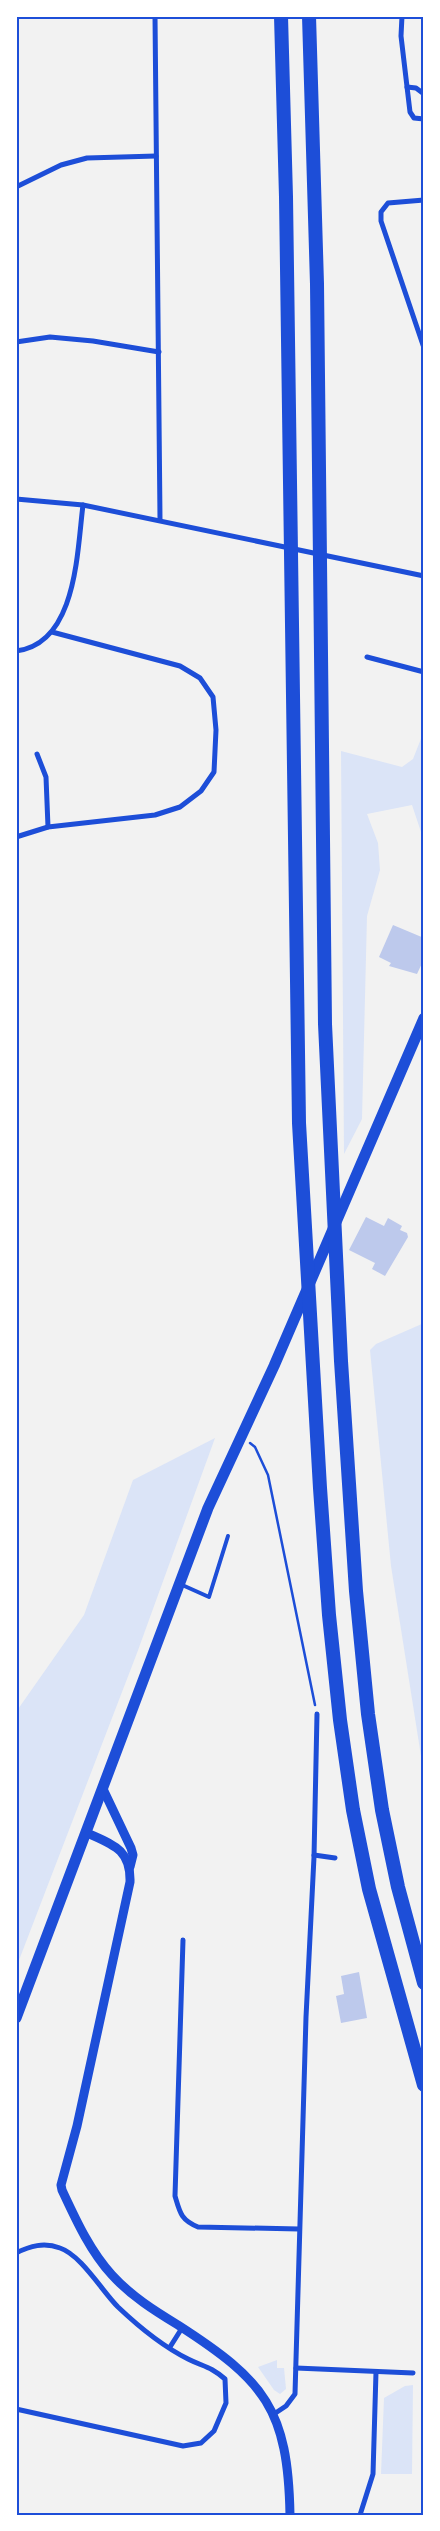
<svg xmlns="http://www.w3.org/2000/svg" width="440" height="2531" font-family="Manrope,sans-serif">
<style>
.green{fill:#dbe4f7}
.building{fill:#bdc9ec}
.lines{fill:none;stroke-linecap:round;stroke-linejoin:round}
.path{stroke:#1d4ed8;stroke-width:2.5}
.service{stroke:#1d4ed8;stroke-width:4}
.minor{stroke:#1d4ed8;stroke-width:5}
.tertiary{stroke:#1d4ed8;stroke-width:9}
.primary{stroke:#1d4ed8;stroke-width:11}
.motorway{stroke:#1d4ed8;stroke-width:14}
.neatline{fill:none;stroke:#1d4ed8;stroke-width:2}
</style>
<rect width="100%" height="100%" fill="#f2f2f2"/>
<g class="green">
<polygon points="424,731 424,841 412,805 367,814 378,843 380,870 367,916 362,1119 344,1154 341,751 402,767 413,759"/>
<polygon points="424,1323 424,1775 391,1566 370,1350 376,1344"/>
<polygon points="215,1438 137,1653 16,1968 16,1712 84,1615 133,1480"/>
<polygon points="277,2360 277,2368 284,2368 286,2389 280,2394 274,2390 258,2367"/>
<polygon points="413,2385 412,2474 381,2474 384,2398 405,2386"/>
</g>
<g class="building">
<polygon points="393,925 424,938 424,959 417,974 389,966 391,963 379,957"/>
<polygon points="366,1217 384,1226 388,1218 402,1226 400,1230 407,1233 408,1237 385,1276 372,1269 375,1263 349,1250"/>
<polygon points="359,1972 367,2018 341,2023 336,1996 344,1994 341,1976"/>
</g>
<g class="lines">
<polyline class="path" points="250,1443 255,1447 268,1475 315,1705"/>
<polyline class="service" points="180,1584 209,1597 228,1536"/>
<g class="minor">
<polyline points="155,16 160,519"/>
<polyline points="402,16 401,36 410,112 414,118 424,119"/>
<polyline points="407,87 416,88 424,94"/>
<polyline points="16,187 61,165 87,158 156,156"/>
<polyline points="424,200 388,203 381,212 381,221 424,348"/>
<polyline points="16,342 50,337 93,341 159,352"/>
<polyline points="16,499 83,505 424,576"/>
<path d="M16,651C77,644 77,551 83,505"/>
<polyline points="367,657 424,672"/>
<polyline points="37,754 46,777 48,827"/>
<polyline points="16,837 48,827 155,815 180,807 201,791 214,772 216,730 213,697 200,678 180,666 52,632"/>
<polyline points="314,1855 335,1858"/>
<path d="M183,1940L175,2196C180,2213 181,2220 198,2227L299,2229"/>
<path d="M16,2253C30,2246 44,2242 60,2248C81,2255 102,2291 118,2307C138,2326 164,2347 188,2359C204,2367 210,2366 225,2379L226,2403L214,2431L201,2443L183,2446L16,2409"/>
<polyline points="170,2347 182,2328"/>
<polyline points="296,2368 413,2373"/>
<polyline points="274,2414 286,2406 295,2394 306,2017 314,1857 317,1714"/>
<polyline points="360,2515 373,2474 376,2372"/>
</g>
<g class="tertiary">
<polyline points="103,1789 131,1848 133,1855 130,1867"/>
<path d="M87,1833C114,1845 131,1850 130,1882L77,2126L61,2185L62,2190C76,2220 90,2251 112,2275C131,2296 155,2311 178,2325C265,2381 288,2409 290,2515"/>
</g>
<polyline class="primary" points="16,2018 208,1508 274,1366 424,1018"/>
<g class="motorway">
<polyline points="281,16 286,197 299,1123 320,1488 329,1615 340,1720 353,1810 369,1889 424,2085"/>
<polyline points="309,16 317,284 325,1024 341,1361 356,1591 368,1714 382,1810 398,1887 424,1983"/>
</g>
</g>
<rect width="440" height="2531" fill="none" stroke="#ffffff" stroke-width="35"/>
<rect x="18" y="18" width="404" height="2496" class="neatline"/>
</svg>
